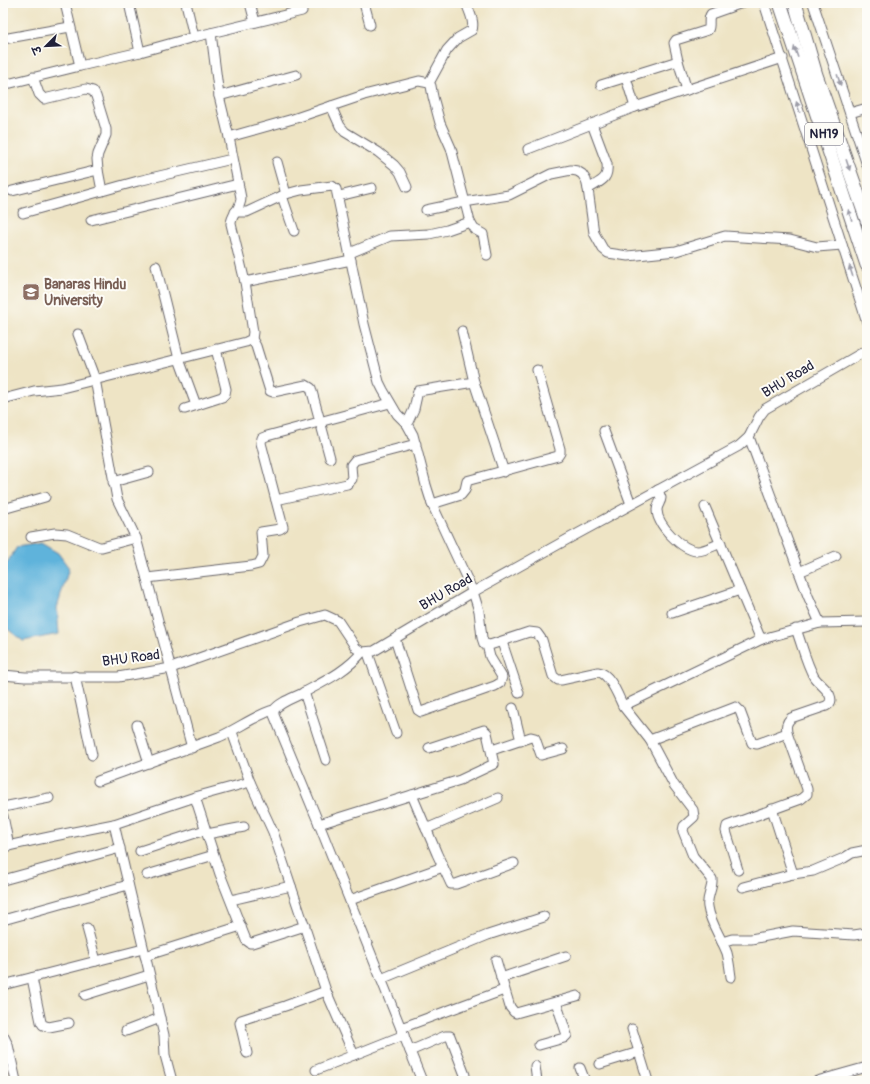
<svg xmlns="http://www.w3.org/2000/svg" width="870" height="1084" font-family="Pangolin,'Playpen Sans Deva',sans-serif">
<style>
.water{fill:#5fb3db;stroke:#406a8b}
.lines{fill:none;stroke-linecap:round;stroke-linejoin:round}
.minor-casing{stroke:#69666b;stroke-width:11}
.highway-casing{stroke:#69666b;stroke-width:15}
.minor{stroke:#fff;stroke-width:9}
.highway{stroke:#fff;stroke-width:13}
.oneway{fill:#9c9ca7}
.labels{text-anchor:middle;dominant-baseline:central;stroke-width:4;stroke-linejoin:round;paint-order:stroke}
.shield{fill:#fdfcf7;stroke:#646373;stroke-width:1}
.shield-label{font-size:13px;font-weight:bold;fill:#22223b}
.education-label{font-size:14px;font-weight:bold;fill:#785e54;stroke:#fdfcf7;text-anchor:start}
.street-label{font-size:14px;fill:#22223b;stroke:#fdfcf7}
</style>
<rect width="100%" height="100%" fill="#fdfcf7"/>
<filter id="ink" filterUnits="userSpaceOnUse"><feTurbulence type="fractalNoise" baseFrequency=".025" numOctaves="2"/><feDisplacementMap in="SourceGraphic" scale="8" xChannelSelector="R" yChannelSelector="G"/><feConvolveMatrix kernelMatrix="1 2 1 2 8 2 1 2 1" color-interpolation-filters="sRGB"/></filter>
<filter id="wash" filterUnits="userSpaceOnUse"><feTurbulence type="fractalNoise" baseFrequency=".012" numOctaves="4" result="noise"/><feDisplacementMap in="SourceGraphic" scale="16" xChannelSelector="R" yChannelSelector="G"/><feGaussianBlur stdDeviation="0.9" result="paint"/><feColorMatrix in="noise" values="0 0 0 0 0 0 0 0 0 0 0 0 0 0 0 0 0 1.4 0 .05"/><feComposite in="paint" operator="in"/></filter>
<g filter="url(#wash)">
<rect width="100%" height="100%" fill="#eee4c5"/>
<polygon class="water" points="41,543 58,553 69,568 57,608 59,634 23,641 5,627 3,621 3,569 17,547"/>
</g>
<g filter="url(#ink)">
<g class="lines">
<defs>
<g id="minor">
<polyline points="65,3 80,66 140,52 194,37 186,3"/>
<polyline points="129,3 140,52"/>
<polyline points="250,3 255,22"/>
<polyline points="364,3 370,25"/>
<polyline points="764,3 867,322"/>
<polyline points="813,3 867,165"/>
<polyline points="211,33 219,96 229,137"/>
<polyline points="194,37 302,11"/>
<polyline points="3,39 70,27"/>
<polyline points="33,77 39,94 44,99 86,89 93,91 96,96 106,129 106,135 98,154 97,159 98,170 102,191"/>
<polyline points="626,78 635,107"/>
<path d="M429,83L447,50L458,38L472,30C475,22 469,11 466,3"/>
<polyline points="3,85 80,66"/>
<polyline points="601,85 678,61"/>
<path d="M687,90L678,61L674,43L676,40L708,30C711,25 707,19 711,14L742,3"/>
<polyline points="219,96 296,75"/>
<polyline points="331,106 340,126 345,132 378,152 394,165 400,172 407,187"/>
<polyline points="850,113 867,108"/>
<polyline points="528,149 635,107 783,58"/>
<polyline points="277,162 286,194"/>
<path d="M588,189C600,181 609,180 607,164L592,124"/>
<polyline points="12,191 98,170"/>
<polyline points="282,196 294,231"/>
<polyline points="339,196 372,188"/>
<polyline points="426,210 464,202 509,195 551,174 571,170 577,171 582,174 586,180 588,189 594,233 603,249 608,253 628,256 676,251 725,236 790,240 817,247 842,245"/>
<path d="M235,212H247L286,194L301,190L332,186L336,189L364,324L379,382L383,390L397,414L407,424L413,435L426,485L432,504L473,592L479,611L482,638L484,644L490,645L529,632L537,633L542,640L553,676L558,680H561L598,672C610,673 618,696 623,706L762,639"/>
<polyline points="23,213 138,181 232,159"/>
<polyline points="91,220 238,184"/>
<polyline points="350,253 390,236 429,234 447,230 470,222"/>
<polyline points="156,266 179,359 196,405"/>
<polyline points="245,282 351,260"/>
<polyline points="462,331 474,382 504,472"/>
<polyline points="78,334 95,379 117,499 136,538 192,748"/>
<polyline points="252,339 256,346 270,391 273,392 306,385 311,388 330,458"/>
<path d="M3,399L34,391L62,388L246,342L252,339L253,332L245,282L231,224C231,214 241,209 241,198L229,137L293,119L364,95L419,81L429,83L431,86L433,97L440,123L451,148L470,222L474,229L483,234L487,255"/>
<polyline points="185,409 222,397 225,394 226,389 216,349"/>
<polyline points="407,424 414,409 418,391 474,382"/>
<polyline points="604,431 631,504"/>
<polyline points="749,437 808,596 820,623"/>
<polyline points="113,482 149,472"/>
<path d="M658,490L661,498C661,502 657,505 657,510C657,525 682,550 697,551C704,551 713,546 721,543"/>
<polyline points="276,500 347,484 352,479 351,465 355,460 416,444"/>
<polyline points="432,504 461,495 465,490 467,481 470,480 558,456 560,453 560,449 537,370"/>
<polyline points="705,507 759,635 762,639 820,623 867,622"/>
<polyline points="3,509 45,497"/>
<polyline points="31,537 55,533 67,534 99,547 102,547 136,538"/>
<polyline points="799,572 836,556"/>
<polyline points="147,578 251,566 259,564 263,556 261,532 280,529 283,527 261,443 262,438 267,436 390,403"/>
<polyline points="672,613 740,590"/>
<polyline points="395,639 418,710 421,712 495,686 500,683 502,677 490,657 487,645"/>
<polyline points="502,642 519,693"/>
<path d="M362,652C347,671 323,682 303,693C293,698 280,702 274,710V715L319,824L422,1081"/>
<polyline points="368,653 396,733"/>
<polyline points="3,675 25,677 118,677 171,668 300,622 325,615 338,621 356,648 362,652 374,651 473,592 568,539 739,446 749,437 759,417 765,409 867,350"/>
<polyline points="75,676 92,755"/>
<polyline points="304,692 326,760"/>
<path d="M623,706L650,740L674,785L693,810L694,817L684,826L683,831L693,856L712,879C713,889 706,897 708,907C710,923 721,937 727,953C729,961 730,969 731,977"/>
<polyline points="513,708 521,741"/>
<polyline points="137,725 149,763"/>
<polyline points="232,732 250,782 273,832 326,991 354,1055"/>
<polyline points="650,740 736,707 740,711 752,743 757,744 787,733"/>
<polyline points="492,750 531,737 535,738 541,755 563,749"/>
<path d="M98,781L219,737C234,731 261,712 274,710"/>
<polyline points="412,795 437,854 451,884 456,884 514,863"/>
<polyline points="195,797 220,874 246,940 250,943 252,943 305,926"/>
<polyline points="3,807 49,798"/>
<polyline points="772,809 793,874"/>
<polyline points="3,816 9,846"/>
<polyline points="114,824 164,1035 165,1055 172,1081"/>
<polyline points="319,824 460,780 494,764 487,733 484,730 429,748"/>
<polyline points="426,829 498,798"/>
<polyline points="207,834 244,827"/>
<polyline points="3,847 54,836 114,824 195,797 250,782"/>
<polyline points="140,851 205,830"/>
<path d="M738,870L726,831L727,826L801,799L807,794V789L787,733C786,726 786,723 791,718L826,706C830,704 832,701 830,696C828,689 819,684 814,677C806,663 802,645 796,629"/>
<polyline points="147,875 214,855"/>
<polyline points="3,880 120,848"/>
<polyline points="743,887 793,874 813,871 844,858 852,853 867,850"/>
<polyline points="231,900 291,886"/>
<polyline points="350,900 443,867"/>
<polyline points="3,920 128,885"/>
<polyline points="87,928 96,961"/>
<polyline points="722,942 732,939 751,939 793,931 854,935 867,933"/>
<polyline points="145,956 241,926"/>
<polyline points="496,960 510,1007 514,1012 516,1013 577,996"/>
<polyline points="32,978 41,1022 43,1025 49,1027 69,1023"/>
<polyline points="501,978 566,956"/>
<polyline points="381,979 488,935 544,917"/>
<polyline points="3,985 143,949"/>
<polyline points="85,995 149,975"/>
<polyline points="401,1028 504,990"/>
<polyline points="632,1029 648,1081"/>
<polyline points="126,1031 160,1018"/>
<polyline points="3,1035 8,1045 16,1081"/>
<polyline points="539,1045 564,1038 567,1035 556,1002"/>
<polyline points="410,1051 445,1036 450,1036 465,1075"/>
<polyline points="247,1053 240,1023 241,1020 285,1006 326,991"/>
<polyline points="600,1064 639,1052"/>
<polyline points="535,1066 537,1081"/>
<polyline points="580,1068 585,1081"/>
<polyline points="316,1070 404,1035"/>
<polyline points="817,1081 867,1067"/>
</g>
<g id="highway">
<polyline points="780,3 867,265"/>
<polyline points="795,3 816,75 867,220"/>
</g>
</defs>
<use href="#minor" class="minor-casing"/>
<use href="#highway" class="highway-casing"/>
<use href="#minor" class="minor"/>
<use href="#highway" class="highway"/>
</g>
<defs><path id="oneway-solid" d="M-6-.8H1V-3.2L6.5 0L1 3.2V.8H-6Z"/></defs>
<g class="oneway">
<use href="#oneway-solid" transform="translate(796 52) rotate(-109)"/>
<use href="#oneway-solid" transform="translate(839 80) rotate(72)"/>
<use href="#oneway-solid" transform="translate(798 107) rotate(-108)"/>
<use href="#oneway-solid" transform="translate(848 165) rotate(71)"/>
<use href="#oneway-solid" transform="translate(850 215) rotate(-108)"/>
<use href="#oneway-solid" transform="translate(851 271) rotate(-108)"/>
</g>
</g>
<defs>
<symbol id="university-square" viewBox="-11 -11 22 22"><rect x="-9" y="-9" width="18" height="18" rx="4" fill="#8d6e63" stroke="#fdfcf7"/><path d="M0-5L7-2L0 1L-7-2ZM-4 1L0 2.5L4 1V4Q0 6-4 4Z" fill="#fff"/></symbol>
</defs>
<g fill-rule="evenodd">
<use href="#university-square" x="21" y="282" width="20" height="20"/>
</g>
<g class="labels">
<rect class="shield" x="805" y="123" width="38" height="22" rx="3"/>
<g class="shield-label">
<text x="824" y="134">NH19</text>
</g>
<g class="education-label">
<text x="44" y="284">Banaras Hindu<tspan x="44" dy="16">University</tspan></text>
</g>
<g class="street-label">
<text transform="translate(788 379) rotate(-31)">BHU Road</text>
<text transform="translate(446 592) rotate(-30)">BHU Road</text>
<text transform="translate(131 658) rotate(-7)">BHU Road</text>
</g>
</g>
<rect width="870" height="1084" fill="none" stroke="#fdfcf7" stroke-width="16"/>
<g transform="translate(46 46) rotate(246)" stroke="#fdfcf7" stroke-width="3" paint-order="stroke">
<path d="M0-3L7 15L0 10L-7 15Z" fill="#22223b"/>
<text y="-6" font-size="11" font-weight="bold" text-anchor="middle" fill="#22223b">उ</text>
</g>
</svg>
